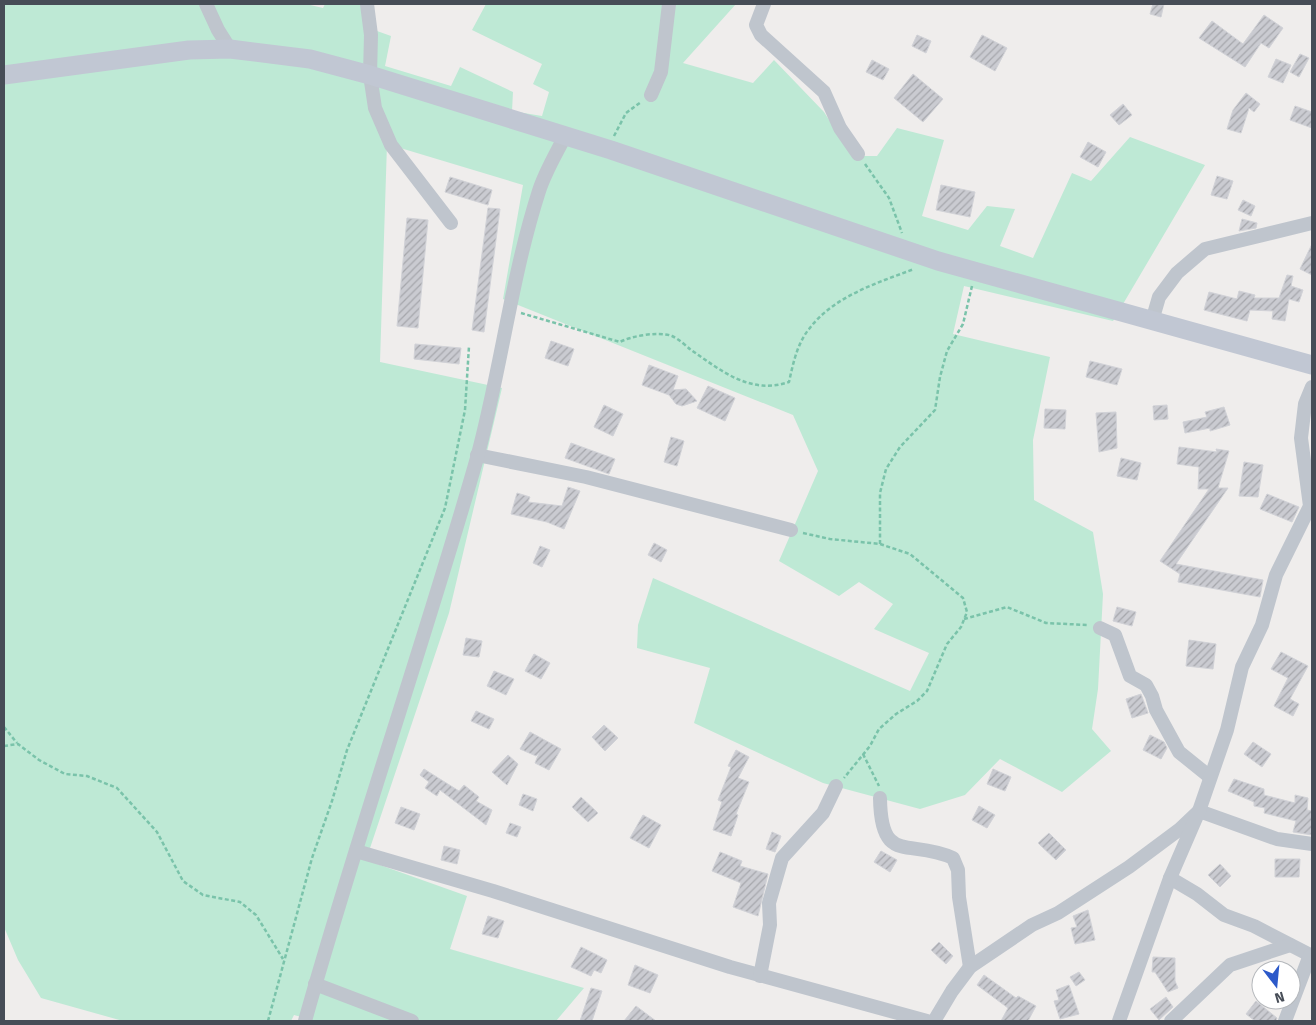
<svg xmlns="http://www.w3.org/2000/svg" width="1316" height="1025" font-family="'Fira Sans',sans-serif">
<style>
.green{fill:#bee9d5}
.building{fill:url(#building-hatch);stroke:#d1d2d7}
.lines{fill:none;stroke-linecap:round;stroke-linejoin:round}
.path{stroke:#7ac3aa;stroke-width:2.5;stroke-dasharray:4 2.5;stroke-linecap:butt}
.street{stroke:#bfc5cd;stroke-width:14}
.secondary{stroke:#c1c7d3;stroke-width:19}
</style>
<defs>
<pattern id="building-hatch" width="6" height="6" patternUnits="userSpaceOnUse" patternTransform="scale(1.25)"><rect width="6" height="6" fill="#cacbd1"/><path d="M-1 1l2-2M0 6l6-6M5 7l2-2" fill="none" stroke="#a6a7ac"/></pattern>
</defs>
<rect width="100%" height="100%" fill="#efedec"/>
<polygon class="green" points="4,4 306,4 323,8 325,4 358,4 369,6 363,26 391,36 385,66 451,86 460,67 513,92 512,111 542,116 549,92 533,84 542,64 472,30 486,4 736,4 683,63 753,83 774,60 824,112 852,156 877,156 897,128 944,140 922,216 968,230 987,206 1015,209 1000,246 1033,258 1072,173 1091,181 1130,137 1205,165 1113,321 964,286 953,334 1050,357 1033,440 1034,500 1093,532 1103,594 1098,689 1092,729 1111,751 1062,792 1000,759 965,795 920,809 823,783 694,723 710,668 637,648 638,625 653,578 910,691 929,653 874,629 893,604 859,582 839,596 779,561 818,471 793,415 503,299 523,185 387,144 380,362 502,388 449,613 366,860 467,896 450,949 584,988 556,1021 316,1021 294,1015 291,1021 123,1021 41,998 18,960 4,927"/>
<g class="building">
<polygon points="1153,4 1164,4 1161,17 1150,14"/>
<polygon points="1264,15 1283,28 1269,48 1261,43 1245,67 1199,38 1212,21 1243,44"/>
<polygon points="917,35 931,41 926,53 912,46"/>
<polygon points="982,35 1007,48 995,71 970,57"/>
<polygon points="1300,54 1309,58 1299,77 1290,72"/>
<polygon points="1276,59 1291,65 1283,83 1268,77"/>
<polygon points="872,60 889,69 883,80 866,72"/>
<polygon points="913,74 943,99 923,122 894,98"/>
<polygon points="1246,93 1260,104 1254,112 1249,108 1241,133 1227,129 1233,110"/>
<polygon points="1123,104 1132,115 1119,125 1110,115"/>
<polygon points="1295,106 1312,112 1312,128 1290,120"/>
<polygon points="1088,142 1106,152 1098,167 1080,157"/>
<polygon points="1217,176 1233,181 1227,199 1211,195"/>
<polygon points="450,177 492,190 488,205 445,192"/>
<polygon points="941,185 975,192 970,217 936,210"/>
<polygon points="1243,200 1255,206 1251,216 1238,210"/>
<polygon points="488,208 500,209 484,332 472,330"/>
<polygon points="407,218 428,220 418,328 397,326"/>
<polygon points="1242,219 1257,223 1256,228 1239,231"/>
<polygon points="1312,244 1312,275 1300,269"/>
<polygon points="1287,275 1293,276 1291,286 1303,290 1299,302 1289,299 1285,321 1272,319 1273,311 1250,310 1247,321 1204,310 1209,292 1237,299 1239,291 1255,295 1254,298 1279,298"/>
<polygon points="551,341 574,349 568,366 545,358"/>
<polygon points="415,344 461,348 459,364 414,359"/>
<polygon points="1090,361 1122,369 1117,385 1086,377"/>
<polygon points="649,365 678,376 673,390 686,389 697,401 682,406 676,404 669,395 642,385"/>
<polygon points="708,386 735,398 725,421 697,408"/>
<polygon points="604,405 623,414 613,436 594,427"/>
<polygon points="1167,405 1168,419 1154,420 1153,406"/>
<polygon points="1224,407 1230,425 1210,431 1210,428 1185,433 1183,422 1207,417 1205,412"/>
<polygon points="1045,409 1066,410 1065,429 1044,428"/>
<polygon points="1116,412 1117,448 1099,452 1096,413"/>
<polygon points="671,437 684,441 677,466 664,462"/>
<polygon points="571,443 615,459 609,474 565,458"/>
<polygon points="1179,447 1217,452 1216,449 1229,451 1218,488 1228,488 1176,564 1263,580 1260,597 1178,582 1180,574 1160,561 1209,489 1198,489 1199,467 1177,464"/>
<polygon points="1121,458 1141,463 1137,480 1117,476"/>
<polygon points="1244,462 1263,465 1258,497 1239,496"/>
<polygon points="568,487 580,491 564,529 547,522 511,514 517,493 530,497 528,502 562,506"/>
<polygon points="1267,494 1299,507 1292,522 1260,509"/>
<polygon points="654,543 667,550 661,562 648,555"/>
<polygon points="540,546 550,550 542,567 533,563"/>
<polygon points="1117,607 1136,612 1132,626 1113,621"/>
<polygon points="466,638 482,641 479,657 463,655"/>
<polygon points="1189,640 1216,644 1213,669 1186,666"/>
<polygon points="1281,652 1308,666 1290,699 1299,704 1293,716 1274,706 1288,678 1271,669"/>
<polygon points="534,654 550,663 541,679 525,671"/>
<polygon points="494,671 514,679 506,695 487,686"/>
<polygon points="1141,694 1148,713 1132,718 1126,699"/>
<polygon points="476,711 494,719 489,729 471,721"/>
<polygon points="604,725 618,738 605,751 592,737"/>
<polygon points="530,732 561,749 549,770 535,763 539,753 536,756 520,749"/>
<polygon points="1150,735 1164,742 1167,748 1161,759 1143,750"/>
<polygon points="1253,742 1271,754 1262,767 1244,754"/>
<polygon points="736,750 749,757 738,778 749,782 736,814 738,815 731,836 713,830 722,802 718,800 731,767 728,766"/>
<polygon points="508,755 518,764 507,785 492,772"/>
<polygon points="424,769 459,791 464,785 479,797 476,801 492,810 486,825 440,790 437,796 425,788 429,782 420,775"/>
<polygon points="993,769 1011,777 1005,791 987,784"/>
<polygon points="1234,779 1264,789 1264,795 1295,803 1295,795 1308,798 1307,810 1312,811 1312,835 1293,832 1296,821 1264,813 1265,808 1254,806 1254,802 1228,791"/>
<polygon points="523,794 537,799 533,811 519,805"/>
<polygon points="581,797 598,813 588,822 572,807"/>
<polygon points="979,806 995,815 987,828 972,820"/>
<polygon points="401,807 420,814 414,830 395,823"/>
<polygon points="643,815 661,825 649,848 630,838"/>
<polygon points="510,823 521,827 517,837 506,833"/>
<polygon points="772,832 781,836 775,852 766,849"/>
<polygon points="1049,833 1066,850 1056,860 1038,843"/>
<polygon points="444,846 460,850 457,864 441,860"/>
<polygon points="881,851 897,860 890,872 874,862"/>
<polygon points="720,852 742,861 740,866 768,874 758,916 733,907 741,883 712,871"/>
<polygon points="1275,859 1300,859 1299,877 1275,877"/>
<polygon points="1220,864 1231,876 1220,887 1208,875"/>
<polygon points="1088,910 1095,940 1075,944 1071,928 1077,927 1073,916"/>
<polygon points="488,916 504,921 498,938 482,934"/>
<polygon points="939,942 953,956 946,964 931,950"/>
<polygon points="581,947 607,960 601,973 594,970 591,976 571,967"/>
<polygon points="1153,957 1175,958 1175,981 1178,988 1168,992 1155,972 1152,972"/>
<polygon points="635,965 658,975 650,993 628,985"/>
<polygon points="1079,972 1085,980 1076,986 1070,977"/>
<polygon points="984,975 1016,998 1018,996 1036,1006 1028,1021 1001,1021 1008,1008 977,985"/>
<polygon points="1069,985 1079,1014 1060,1019 1054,1001 1059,1000 1056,990"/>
<polygon points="591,988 602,991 592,1021 580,1021"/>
<polygon points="1166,997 1173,1007 1159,1020 1150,1009"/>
<polygon points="1256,1001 1277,1018 1276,1021 1255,1021 1246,1014"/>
<polygon points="636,1006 656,1021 624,1021"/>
</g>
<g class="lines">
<g class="path">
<polyline points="614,136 626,113 641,102"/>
<polyline points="865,164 889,198 902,233"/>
<path d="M521,313L620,342C631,336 659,331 672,336C679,339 686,346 691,350C722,371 750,395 789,382C793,364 797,344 809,329C834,296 877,283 914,269"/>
<polyline points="803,533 830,539 880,544 910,554 963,598 967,612 961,627 947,644 927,691 917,701 896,714 879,729 870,746 844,778"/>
<polyline points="880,544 880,493 886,469 900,447 935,410 940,377 947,351 963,324 972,286"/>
<polyline points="964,619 1007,607 1046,623 1088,625"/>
<polyline points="4,727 17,743"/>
<polyline points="4,746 18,744 39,760 65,774 87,776 117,788 157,832 183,881 203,895 240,902 256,915 283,959"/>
<polyline points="863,754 879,786"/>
<polyline points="268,1021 312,858 332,801 347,750 445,508 465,410 469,346"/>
</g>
<g class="street">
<polyline points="206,4 218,30 230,49"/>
<polyline points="367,4 371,35 370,75 375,108 391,145 451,223"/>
<polyline points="764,4 756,25 761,35 824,92 840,128 858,154"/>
<polyline points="651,95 661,72 669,4"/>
<polyline points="1152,321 1159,297 1177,273 1205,249 1312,223"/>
<polyline points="477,455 586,477 791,530"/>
<polyline points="1100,628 1115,635 1130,676 1146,685 1152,696 1156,710 1179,752 1210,777"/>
<path d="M880,798C881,866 909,838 953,858L958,870L959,897L970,967"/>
<polyline points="356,851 493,891 730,967 927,1021"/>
<polyline points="1170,878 1197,894 1224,915 1254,926 1312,956"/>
<polyline points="760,976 770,925 769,903 782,858 823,813 836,786"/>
<polyline points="315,984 412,1021"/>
<path d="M305,1021C358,832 423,647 477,458C501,370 511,278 539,191C545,172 556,154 565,136"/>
<polyline points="934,1021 952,991 970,967 1032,925 1058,913 1129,867 1180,829 1199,811 1277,839 1312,844"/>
<polyline points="1119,1021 1170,878 1199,811 1227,730 1242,667 1262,625 1276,575 1310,506 1301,438 1305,404 1312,387"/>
<polyline points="1171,1021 1230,965 1290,945"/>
<polyline points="1285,1021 1310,955"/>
</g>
<polyline class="secondary" points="4,75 189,50 230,49 310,59 370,75 611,150 938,261 1312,365"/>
</g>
<rect width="1316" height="1025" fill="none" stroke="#474d57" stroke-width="10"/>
<g transform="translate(1276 985) rotate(164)"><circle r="24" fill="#ffffff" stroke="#b5b8bc"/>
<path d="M0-4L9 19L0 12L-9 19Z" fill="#2c59c9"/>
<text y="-8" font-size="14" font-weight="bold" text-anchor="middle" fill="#474d57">N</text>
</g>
</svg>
